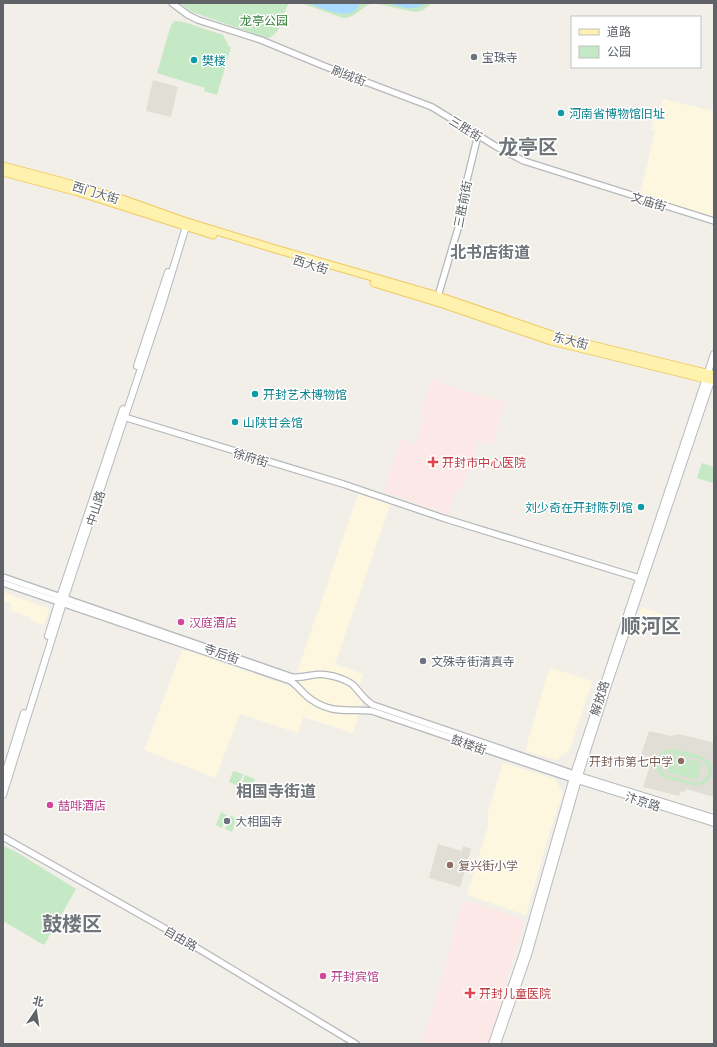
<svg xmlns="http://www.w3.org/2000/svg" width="717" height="1047" font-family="Barlow,'Noto Sans SC',sans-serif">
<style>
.commercial{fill:#fef7e0}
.education{fill:#e1ded6}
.medical{fill:#fce8e6}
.green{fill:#c5e8c5;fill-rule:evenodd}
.water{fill:#aadaff}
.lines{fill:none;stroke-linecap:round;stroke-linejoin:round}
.tertiary-casing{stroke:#b5b8bc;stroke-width:8}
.secondary-casing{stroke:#b6babf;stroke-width:8}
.primary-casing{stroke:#f2c960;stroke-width:9}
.tertiary{stroke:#fff;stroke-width:5.5}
.secondary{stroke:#fff;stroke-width:6}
.primary{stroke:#fff2af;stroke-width:7}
.worship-dot{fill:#6b7280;stroke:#fff;stroke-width:1.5}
.culture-dot{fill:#0f9aa8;stroke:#fff;stroke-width:1.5}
.health-dot{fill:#e0444e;stroke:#fff;stroke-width:1.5}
.hotel-dot{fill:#d1479c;stroke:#fff;stroke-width:1.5}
.education-dot{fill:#8d6e63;stroke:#fff;stroke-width:1.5}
.labels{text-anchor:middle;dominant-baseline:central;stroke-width:3;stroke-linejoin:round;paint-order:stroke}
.park-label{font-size:12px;fill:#348238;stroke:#fff}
.worship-label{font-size:12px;fill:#5b616d;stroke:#fff;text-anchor:start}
.culture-label{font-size:12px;fill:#0d838f;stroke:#fff;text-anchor:start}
.street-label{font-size:12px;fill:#5f6368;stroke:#fff}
.health-label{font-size:12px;fill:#be3a42;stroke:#fff;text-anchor:start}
.hotel-label{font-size:12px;fill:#b23c85;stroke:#fff;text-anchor:start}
.education-label{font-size:12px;fill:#785e54;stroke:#fff;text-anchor:end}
.district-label{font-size:16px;font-weight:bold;fill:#70757a;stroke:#fff}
.town-label{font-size:20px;font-weight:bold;fill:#70757a;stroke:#fff}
</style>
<rect width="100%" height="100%" fill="#f1efe8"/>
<g class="commercial">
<polygon points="663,99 714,111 714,217 640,195 655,131 651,130 656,108 660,109"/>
<polygon points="358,494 391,503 335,664 363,674 359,685 365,691 353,733 303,717 298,733 240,714 215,778 144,750 182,651 189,651 292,687"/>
<polygon points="3,592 49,609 44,625 30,620 31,618 9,610 11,603 3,601"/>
<polygon points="641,607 673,618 666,637 635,627"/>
<polygon points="551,668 592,681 570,750 556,760 525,751 547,675"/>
<polygon points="503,763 555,779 563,793 547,841 526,915 467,895 488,826 488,812"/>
</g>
<g class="education">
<polygon points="153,80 178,87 171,117 146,111"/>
<polygon points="649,731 671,736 679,734 714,743 714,797 686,789 685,792 681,791 679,796 643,787 650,766 646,765 649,757 641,755"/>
<polygon points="438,844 462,851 463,846 471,849 460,887 429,878"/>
</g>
<g class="medical">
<polygon points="431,379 465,391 505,401 492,445 478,441 467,479 464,479 460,491 456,491 449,515 384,492 400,439 416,443 424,418 420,417"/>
<polygon points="462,900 501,911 522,920 524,922 488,1044 419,1044 428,1025 447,960 456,921"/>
</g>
<g class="green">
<path d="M180,3H289C282,13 282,36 267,38L192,12Z"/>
<path d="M301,3H432C426,8 422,12 414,12L374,3C362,5 355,19 343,18Z"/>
<polygon points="175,21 184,22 223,35 229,47 231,47 217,95 204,91 205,88 157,73 171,25"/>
<polygon points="702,463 714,467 713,483 697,478"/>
<path d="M672,749C680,751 701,754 707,760C716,768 712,784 699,785C696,786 693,785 690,784C681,782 667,780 661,775C649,765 659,749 672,749ZM669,753L703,760L708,768V774L705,779L697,783L666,775L660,768C659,760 662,755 669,753Z"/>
<polygon points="671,754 681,757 676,775 667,772"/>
<polygon points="682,757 691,760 687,777 677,775"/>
<polygon points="692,760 702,762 697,780 687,778"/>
<polygon points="233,771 243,774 238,786 229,782"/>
<polygon points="245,775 255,779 250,790 241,786"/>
<polygon points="221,812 227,815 222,828 216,825"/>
<polygon points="230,816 237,818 232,832 225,829"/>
<polygon points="3,846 15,851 76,889 44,945 3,921"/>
</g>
<g class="water">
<path d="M308,3H360C358,6 357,9 354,11C345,19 319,7 308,3Z"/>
<path d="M387,3H425C414,13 400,6 387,3Z"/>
</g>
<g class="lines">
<defs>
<g id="tertiary">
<polyline points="172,3 188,15 198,20 261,40 324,66 432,107 497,147 524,161 714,221"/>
<polyline points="438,296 459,225 467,180 478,135"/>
<polyline points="124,417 343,484 443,518 639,578"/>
<path d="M3,577L292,677C304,679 315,672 327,675C335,676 347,680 353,685C360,692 365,701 373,705L574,774"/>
<path d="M3,583L291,681C299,687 304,695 312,700C334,715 349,708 372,711L573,779"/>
<polyline points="3,837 164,928 356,1044"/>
</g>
<g id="secondary">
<polyline points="137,366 168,272"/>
<polyline points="48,636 60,597 123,409"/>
<polyline points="576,775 714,818"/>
<polyline points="574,779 714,823"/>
<polyline points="3,780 24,713"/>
<polyline points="3,795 63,603 162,305 187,223"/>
<polyline points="492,1044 523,953 574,774 714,354"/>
<polyline points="497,1044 528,955 579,776 609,682 712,378"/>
</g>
<g id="primary">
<polyline points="3,166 56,180 122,199 184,221 272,248 438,296 555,336 714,375"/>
<polyline points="3,172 78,192 213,235"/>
<polyline points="374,283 446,305 551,341 714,381"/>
</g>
</defs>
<use href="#tertiary" class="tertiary-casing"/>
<use href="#secondary" class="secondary-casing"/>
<use href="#primary" class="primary-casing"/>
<use href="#tertiary" class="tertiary"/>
<use href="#secondary" class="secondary"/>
<use href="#primary" class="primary"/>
</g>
<g class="worship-dot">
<circle cx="474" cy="57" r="4"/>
<circle cx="423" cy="661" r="4"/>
<circle cx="227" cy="821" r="4"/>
</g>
<g class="culture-dot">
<circle cx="194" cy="60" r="4"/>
<circle cx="561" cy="113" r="4"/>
<circle cx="255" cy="394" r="4"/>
<circle cx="235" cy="422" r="4"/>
<circle cx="641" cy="507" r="4"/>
</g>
<g class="health-dot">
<path d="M431 456h4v4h4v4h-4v4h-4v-4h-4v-4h4z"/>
<path d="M468 987h4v4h4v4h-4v4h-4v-4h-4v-4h4z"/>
</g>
<g class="hotel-dot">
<circle cx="181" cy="622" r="4"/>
<circle cx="50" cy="805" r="4"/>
<circle cx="323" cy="976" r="4"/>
</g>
<g class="education-dot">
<circle cx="681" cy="761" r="4"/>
<circle cx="450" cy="865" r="4"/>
</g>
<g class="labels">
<g class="park-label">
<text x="264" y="20">龙亭公园</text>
</g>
<g class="worship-label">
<text x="482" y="57">宝珠寺</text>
<text x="431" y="661">文殊寺街清真寺</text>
<text x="235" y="821">大相国寺</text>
</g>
<g class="culture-label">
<text x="202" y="60">樊楼</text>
<text x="569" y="113">河南省博物馆旧址</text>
<text x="263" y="394">开封艺术博物馆</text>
<text x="243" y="422">山陕甘会馆</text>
<text x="633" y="507" text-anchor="end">刘少奇在开封陈列馆</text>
</g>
<g class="street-label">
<text transform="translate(349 75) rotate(21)">刷绒街</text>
<text transform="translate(466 128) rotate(32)">三胜街</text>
<text transform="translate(96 192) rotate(17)">西门大街</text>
<text transform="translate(649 201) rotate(18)">文庙街</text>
<text transform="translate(462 204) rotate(-79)">三胜前街</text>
<text transform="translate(311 264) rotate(17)">西大街</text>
<text transform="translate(571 340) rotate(14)">东大街</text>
<text transform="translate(251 457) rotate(17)">徐府街</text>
<text transform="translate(95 508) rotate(-72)">中山路</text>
<text transform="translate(222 653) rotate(19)">寺后街</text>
<text transform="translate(599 698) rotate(-72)">解放路</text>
<text transform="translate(469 744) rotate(19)">鼓楼街</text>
<text transform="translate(643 801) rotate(18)">汴京路</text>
<text transform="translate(181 938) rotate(30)">自由路</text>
</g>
<g class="health-label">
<text x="442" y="462">开封市中心医院</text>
<text x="479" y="993">开封儿童医院</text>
</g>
<g class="hotel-label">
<text x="189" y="622">汉庭酒店</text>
<text x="58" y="805">喆啡酒店</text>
<text x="331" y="976">开封宾馆</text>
</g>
<g class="education-label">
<text x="673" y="761">开封市第七中学</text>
<text x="458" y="865" text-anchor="start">复兴街小学</text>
</g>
<g class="district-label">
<text x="490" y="251">北书店街道</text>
<text x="276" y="790">相国寺街道</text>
</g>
<g class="town-label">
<text x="528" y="146">龙亭区</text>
<text x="651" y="625">顺河区</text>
<text x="72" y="923">鼓楼区</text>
</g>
</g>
<rect width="717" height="1047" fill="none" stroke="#5f6368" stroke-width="8"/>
<rect x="571" y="16" width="130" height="52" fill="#ffffff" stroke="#bfc1c3"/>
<rect x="579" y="29" width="20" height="6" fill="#fff2af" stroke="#bfc1c3"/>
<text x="607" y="36" font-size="12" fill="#5f6368">道路</text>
<rect x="579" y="46" width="20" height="12" fill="#c5e8c5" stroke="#bfc1c3"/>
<text x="607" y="56" font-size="12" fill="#5f6368">公园</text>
<g transform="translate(36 1011) rotate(13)" stroke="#ffffff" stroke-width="3" paint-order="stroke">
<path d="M0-3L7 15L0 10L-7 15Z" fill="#5f6368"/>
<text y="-6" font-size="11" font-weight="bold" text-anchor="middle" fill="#5f6368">北</text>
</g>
</svg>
